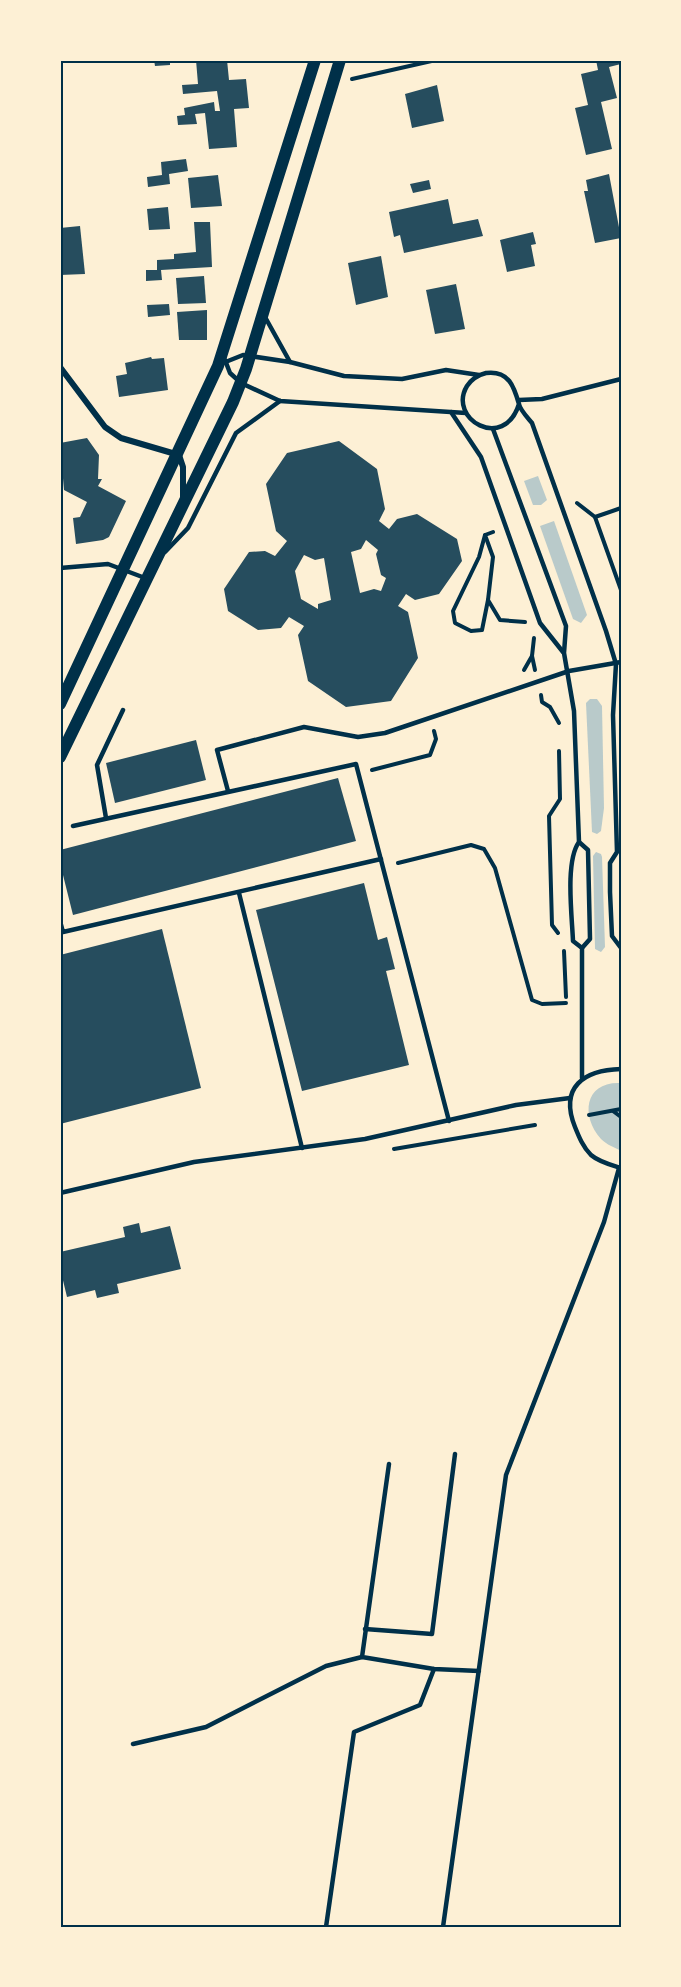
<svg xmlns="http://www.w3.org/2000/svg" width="681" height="1987" font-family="Inter,sans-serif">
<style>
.green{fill:#b9caca}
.building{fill:#264d5e;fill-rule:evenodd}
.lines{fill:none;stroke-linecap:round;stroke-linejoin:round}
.path{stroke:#003049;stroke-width:4}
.service{stroke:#003049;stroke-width:4.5}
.minor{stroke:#003049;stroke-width:6}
.secondary{stroke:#003049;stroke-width:12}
.neatline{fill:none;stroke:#003049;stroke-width:2}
</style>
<rect width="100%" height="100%" fill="#fdf0d5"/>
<g class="green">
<polygon points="538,476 547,500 541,505 533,505 524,481"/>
<polygon points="554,521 587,615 581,623 573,619 540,526"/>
<polygon points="590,699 597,699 602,706 604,808 601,831 597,834 592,832 586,703"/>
<polygon points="596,852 601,854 602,857 605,947 601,952 595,949 593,856"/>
<path d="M621,1083V1151C614,1147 607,1145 601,1139C580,1115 585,1081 621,1083Z"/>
</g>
<g class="building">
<polygon points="154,60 170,60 170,65 155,66"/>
<polygon points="196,60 227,60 229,80 246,79 249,108 234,109 237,147 209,149 205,113 195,114 197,124 178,125 177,116 185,115 184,108 214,102 215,111 220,111 217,91 183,94 182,85 198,84"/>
<polygon points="596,60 621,60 621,64 609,67 617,98 601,102 612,149 586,155 575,108 588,105 581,74 598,70"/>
<polygon points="437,85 444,121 412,128 405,94"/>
<polygon points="186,159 188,171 169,174 170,184 148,187 147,177 162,175 161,162"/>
<polygon points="609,174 621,238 595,243 584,191 588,191 586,180"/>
<polygon points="218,175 222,206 191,208 188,178"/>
<polygon points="429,180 431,189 413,193 410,184"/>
<polygon points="448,199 453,224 478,219 483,236 404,253 400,235 394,237 389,212"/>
<polygon points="168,207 170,229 149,230 147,209"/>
<polygon points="194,222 210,222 212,267 161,270 162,280 146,281 146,270 157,270 157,260 174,259 174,254 196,252"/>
<polygon points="80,226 85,274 60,275 60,228"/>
<polygon points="533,232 536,244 531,245 535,266 507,272 500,240"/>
<polygon points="381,256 388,297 356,305 348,263"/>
<polygon points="204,276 206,303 178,304 176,278"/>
<polygon points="456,284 465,329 435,334 426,290"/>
<polygon points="169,304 170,315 148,317 147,305"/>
<polygon points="207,310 207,340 179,340 177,312"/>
<polygon points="151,357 152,359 164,358 168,390 119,397 116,376 127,374 125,363"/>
<polygon points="87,438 99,455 98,479 102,479 98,486 126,501 109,537 103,540 76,544 73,518 80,517 87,502 64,490 60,443"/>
<path d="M339,441L377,469L385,509L379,521L389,529L397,519L417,514L457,539L462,561L439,594L415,600L406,594L398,606L408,612L418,658L391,701L346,707L308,681L298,635L304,626L289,617L281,628L258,630L228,611L224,589L249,552L265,551L275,556L287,541L276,531L266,484L287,453ZM366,540L378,550L376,554L381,575L386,578L381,591L374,589L360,593L351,552L361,549ZM304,555L315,560L324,558L331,600L318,604V609L301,599L295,571Z"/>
<polygon points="196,740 206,780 115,803 106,763"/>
<polygon points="338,778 356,841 73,915 60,863 60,850"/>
<polygon points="364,883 378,940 387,937 395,969 386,971 409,1065 302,1091 256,910"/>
<polygon points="162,929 201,1088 60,1124 60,955"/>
<polygon points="139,1223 141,1233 170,1226 181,1269 117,1284 119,1293 97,1298 95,1290 67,1297 60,1268 60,1252 125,1237 123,1227"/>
</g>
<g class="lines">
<g class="path">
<polyline points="352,79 436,60"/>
<polyline points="577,503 595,517 621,590"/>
<polyline points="595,517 621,508"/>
<polyline points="493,532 485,535 493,557 488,600 500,620 525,622"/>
<polyline points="485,535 479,557 453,611 455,623 471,631 482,630 488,600"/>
<polyline points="532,656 535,670"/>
<polyline points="524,670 532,656 534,638"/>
<polyline points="541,695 542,702 550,707 559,723"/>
<polyline points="372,770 430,755 436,739 434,731"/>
<polyline points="398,863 471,845 484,849 495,868 532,1000 542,1004 566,1003"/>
<polyline points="558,933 552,925 549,816 560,799 559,751"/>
<polyline points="564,951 566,997"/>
<polyline points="613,1111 621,1117"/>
<polyline points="589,1115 621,1109"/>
<polyline points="394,1149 535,1125"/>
</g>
<g class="service">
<polyline points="265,317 290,362"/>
<polyline points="225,360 230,373 241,383 280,401 466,413"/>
<polyline points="223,363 243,355 290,362 344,376 402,379 446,370 479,375"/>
<polyline points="519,400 542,399 621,379"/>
<path d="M519,404C504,452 447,419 467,386C471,380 478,375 486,373C509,370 514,387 519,404C520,410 528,418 532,423L606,631L616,664L613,715L617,852L610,863V892L612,936L621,948"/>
<polyline points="451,412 481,457 540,623 563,652"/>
<path d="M493,429L566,626L564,653L574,711L579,842C565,861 572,916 573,941L582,948V1078"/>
<polyline points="165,552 188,528 236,433 280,401"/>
<polyline points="60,568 108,564 145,578"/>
<polyline points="228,791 217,750 304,727 358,737 385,733 569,671 621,662"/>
<polyline points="106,818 97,765 123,710"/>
<polyline points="73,826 356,764 449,1121"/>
<polyline points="579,842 588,850 590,939 582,948"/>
<polyline points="239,893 302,1148"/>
<polyline points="60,921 63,932 381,859"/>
<path d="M621,1069C584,1070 559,1087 575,1127C579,1137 583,1147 591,1155C599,1162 611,1165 621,1168"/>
<polyline points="60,1193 194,1162 365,1139 516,1105 570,1098"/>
<polyline points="389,1464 362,1657 434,1669 479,1671"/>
<polyline points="365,1629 432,1634 455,1454"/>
<polyline points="133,1744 206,1727 326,1666 362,1657"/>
<polyline points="326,1927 354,1732 420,1705 434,1669"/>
<polyline points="443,1927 506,1475 604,1222 619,1168"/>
</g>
<polyline class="minor" points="60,367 105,427 121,438 179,455 183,467 183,497"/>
<g class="secondary">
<polyline points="60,704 218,366 315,60"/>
<polyline points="60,757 233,402 246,369 340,60"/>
</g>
</g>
<rect width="681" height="1987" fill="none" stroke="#fdf0d5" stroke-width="123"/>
<rect x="62" y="62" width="558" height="1864" class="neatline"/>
</svg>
